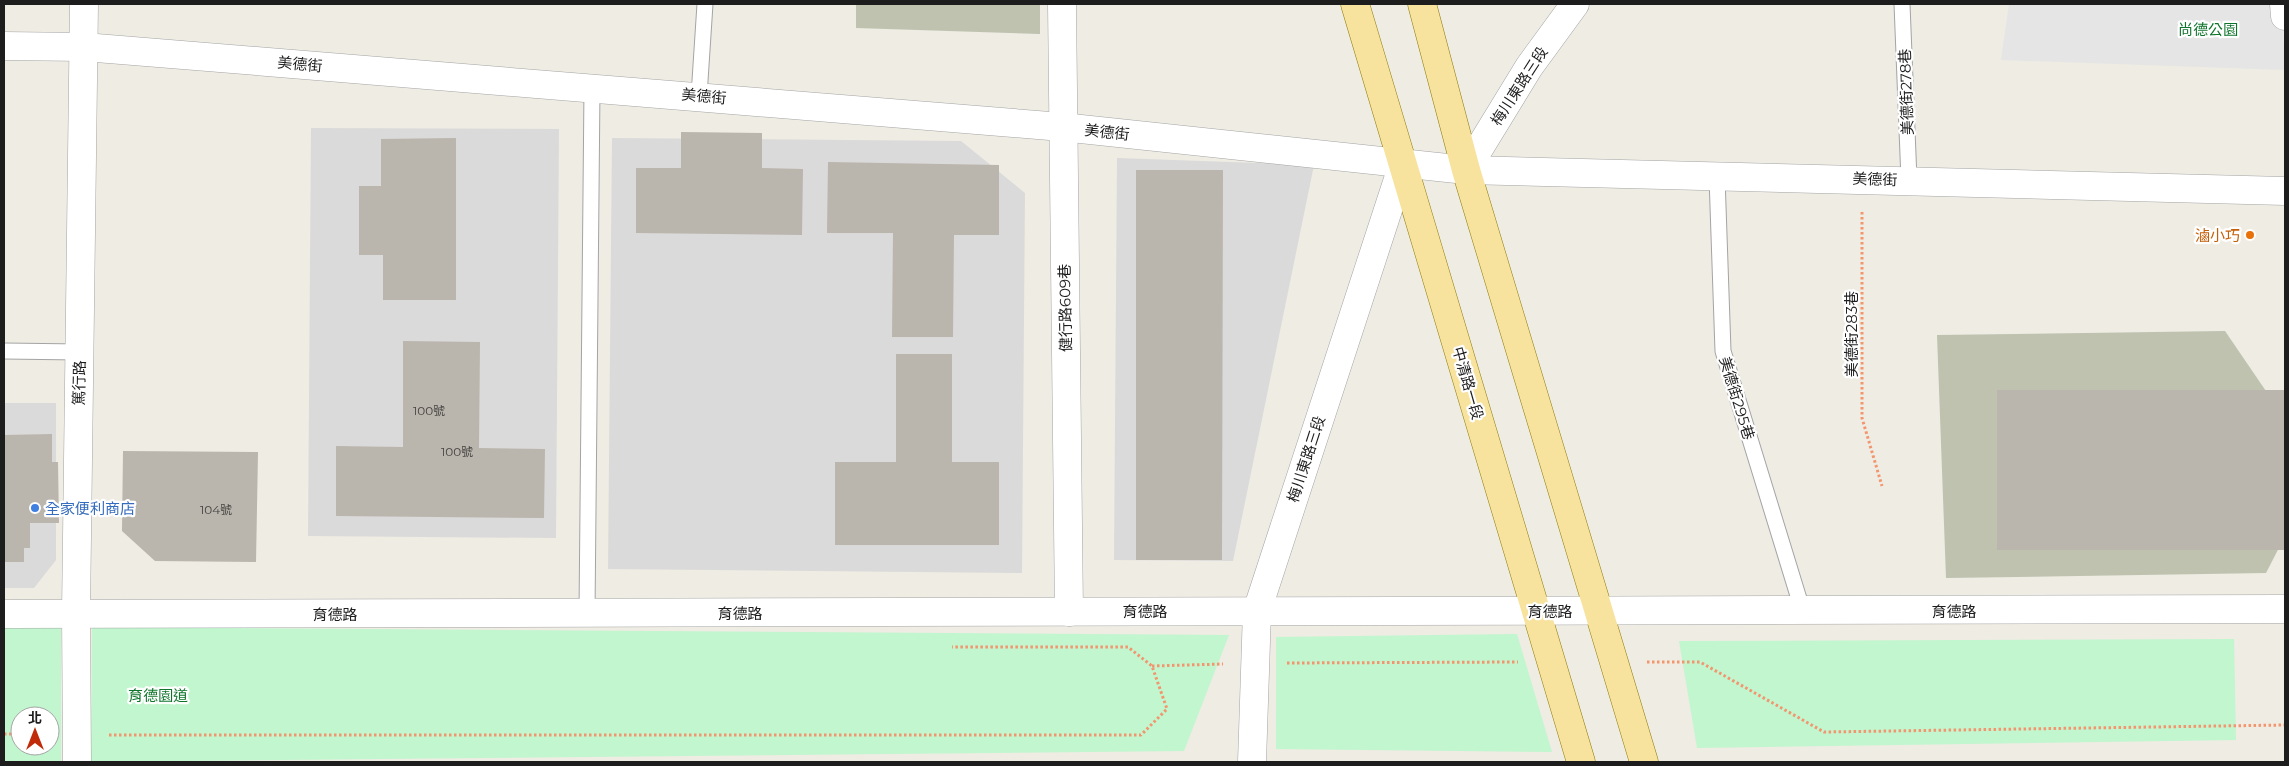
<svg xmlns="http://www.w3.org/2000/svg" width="2289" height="766" font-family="Montserrat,'Noto Sans TC',sans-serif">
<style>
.residential{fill:#dbdada}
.construction{fill:#bec2af}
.park{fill:#c1f6cf;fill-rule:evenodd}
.parking{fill:#e5e5e5}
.building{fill:#bab5ad}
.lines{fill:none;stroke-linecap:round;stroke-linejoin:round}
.service-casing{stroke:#a4a4a4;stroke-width:17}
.minor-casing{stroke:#a4a4a4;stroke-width:29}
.primary-casing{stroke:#8f7c07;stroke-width:29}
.path{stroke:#f3956e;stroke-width:3;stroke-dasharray:2.5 2.5;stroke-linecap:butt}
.service{stroke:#fff;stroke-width:15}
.minor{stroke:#fff;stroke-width:28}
.primary{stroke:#f7e29e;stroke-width:28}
.food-dot{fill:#e8710a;stroke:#fff;stroke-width:2}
.shop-dot{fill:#3f7fe0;stroke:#fff;stroke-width:2}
.labels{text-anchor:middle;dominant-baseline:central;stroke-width:4.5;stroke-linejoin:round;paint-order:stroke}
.number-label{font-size:12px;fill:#444341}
.park-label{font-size:15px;fill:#10752c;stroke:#fff}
.street-label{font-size:15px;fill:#1d1d1d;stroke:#fff}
.food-label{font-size:15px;fill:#c56008;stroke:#fff;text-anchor:end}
.shop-label{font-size:15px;fill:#366cbe;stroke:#fff;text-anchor:start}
</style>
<rect width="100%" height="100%" fill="#eeece3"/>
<g class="residential">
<polygon points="311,128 559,129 556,538 308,536"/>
<polygon points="612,138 961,141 1025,193 1022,573 608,569"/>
<polygon points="1117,158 1314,165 1233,561 1114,560"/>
<polygon points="4,403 56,403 56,560 34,588 4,588"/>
</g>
<g class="construction">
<polygon points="856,4 1040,4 1040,34 856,28"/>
<polygon points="2225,331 2285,419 2285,536 2266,573 1946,578 1937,335"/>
</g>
<g class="park">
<polygon points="92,627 1229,635 1184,751 91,762"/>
<path d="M4,628H61V762H4ZM20,716H50V746H20Z"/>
<polygon points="1517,634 1552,752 1276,749 1276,637"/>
<polygon points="2234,639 2236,740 1697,748 1679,641"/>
</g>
<polygon class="parking" points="2009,4 2282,4 2285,70 2001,60"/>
<g class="building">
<polygon points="681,132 762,133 762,168 803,169 802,235 636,233 636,168 681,168"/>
<polygon points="456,138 456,300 383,300 383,255 359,255 359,186 381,186 381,139"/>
<polygon points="828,162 999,165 999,235 954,235 953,337 892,337 893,233 827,233"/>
<polygon points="1136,170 1223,170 1222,560 1136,560"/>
<polygon points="403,341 480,342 479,448 545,449 544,518 336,516 336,446 403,447"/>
<polygon points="896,354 952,354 952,462 999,462 999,545 835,545 835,462 896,462"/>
<rect x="1997" y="390" width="288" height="160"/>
<polygon points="52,434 52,462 58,462 59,523 30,523 30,548 24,548 24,562 4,562 4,435"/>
<polygon points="123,451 258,452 256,562 155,561 122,531"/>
</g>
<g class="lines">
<defs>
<g id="service">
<polyline points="1902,4 1909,180"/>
<polyline points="699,96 705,4"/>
<polyline points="1717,177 1723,351 1803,612"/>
<polyline points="4,351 80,352"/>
<polyline points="587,614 592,88"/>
</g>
<g id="minor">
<polyline points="1062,4 1069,612"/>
<polyline points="2284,4 2285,16"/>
<polyline points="4,46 84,47 1062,127 1466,170 2285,191"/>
<polyline points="1466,170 1529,67 1575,4"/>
<polyline points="4,614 2285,609"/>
<polyline points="77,762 76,613 84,4"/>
<polyline points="1252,762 1257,611 1403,164"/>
</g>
<g id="primary">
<polyline points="1355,4 1581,762"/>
<polyline points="1422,4 1466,170 1644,762"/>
</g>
</defs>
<use href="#service" class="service-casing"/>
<use href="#minor" class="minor-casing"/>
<use href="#primary" class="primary-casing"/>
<g class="path">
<polyline points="1862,212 1862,418 1882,486"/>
<polyline points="1647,662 1700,662 1824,732 2285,725"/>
<polyline points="1287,663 1518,662"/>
<polyline points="1152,666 1223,664"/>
<polyline points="4,734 20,734"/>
<polyline points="109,735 1141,735 1167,709 1152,666 1128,647 952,647"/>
</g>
<use href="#service" class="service"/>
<use href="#minor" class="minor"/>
<use href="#primary" class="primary"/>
</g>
<circle class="food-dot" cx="2250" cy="235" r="5"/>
<circle class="shop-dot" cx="35" cy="508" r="5"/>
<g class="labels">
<g class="number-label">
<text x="429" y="410">100號</text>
<text x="457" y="451">100號</text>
<text x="216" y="509">104號</text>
</g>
<g class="park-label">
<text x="2208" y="29">尚德公園</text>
<text x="158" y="695">育德園道</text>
</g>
<g class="street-label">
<text transform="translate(300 64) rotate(5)">美德街</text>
<text transform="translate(1519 86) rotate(-57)">梅川東路三段</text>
<text transform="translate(1906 92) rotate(-92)">美德街278巷</text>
<text transform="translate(704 96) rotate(5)">美德街</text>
<text transform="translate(1107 132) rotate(6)">美德街</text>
<text transform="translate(1875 179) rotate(2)">美德街</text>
<text transform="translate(1065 308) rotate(-91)">健行路609巷</text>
<text transform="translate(1851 334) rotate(-90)">美德街283巷</text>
<text transform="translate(79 383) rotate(-89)">篤行路</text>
<text transform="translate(1468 383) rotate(74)">中清路一段</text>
<text transform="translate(1737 398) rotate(73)">美德街295巷</text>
<text transform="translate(1306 459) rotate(-72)">梅川東路三段</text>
<text x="1145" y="611">育德路</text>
<text x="1550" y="611">育德路</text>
<text x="1954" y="611">育德路</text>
<text x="740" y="613">育德路</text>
<text x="335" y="614">育德路</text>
</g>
<g class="food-label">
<text x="2240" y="235">滷小巧</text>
</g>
<g class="shop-label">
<text x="45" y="508">全家便利商店</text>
</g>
</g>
<rect width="2289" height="766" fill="none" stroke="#1d1d1d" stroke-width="10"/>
<g transform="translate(35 731)"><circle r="24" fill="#ffffff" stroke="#a5a5a5"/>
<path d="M0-4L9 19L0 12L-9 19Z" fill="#c02c09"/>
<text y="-8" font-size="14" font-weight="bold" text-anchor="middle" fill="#1d1d1d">北</text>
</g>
</svg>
